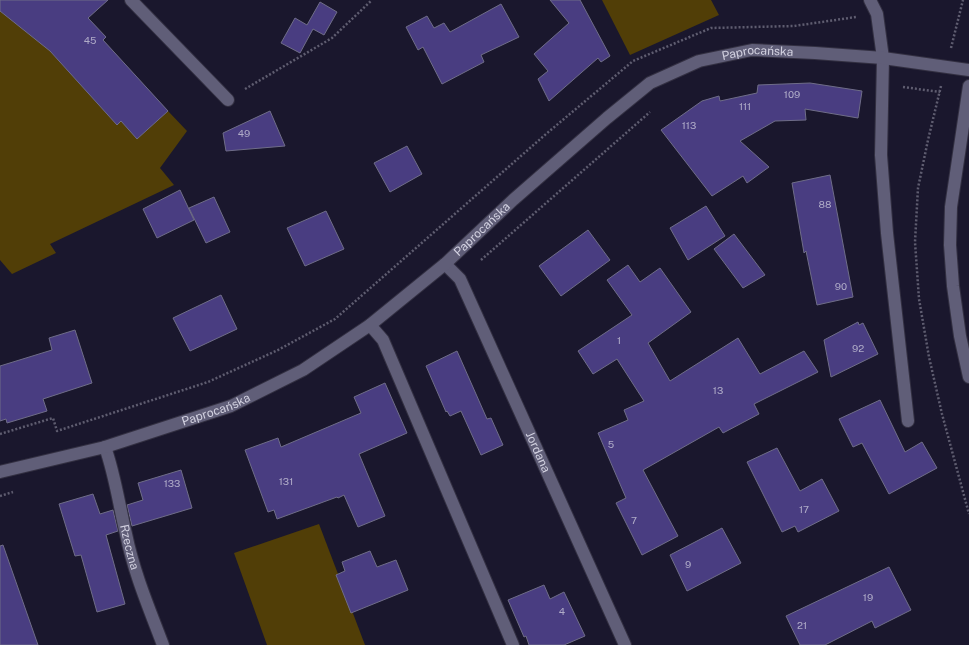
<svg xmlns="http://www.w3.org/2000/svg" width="969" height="645" font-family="'Public Sans',sans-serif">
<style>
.green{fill:#513e07}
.building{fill:#493d81;stroke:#6f6d88}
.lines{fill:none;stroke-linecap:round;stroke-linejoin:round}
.lane-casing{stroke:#333042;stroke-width:14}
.street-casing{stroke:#333042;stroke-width:14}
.secondary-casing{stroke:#333042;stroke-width:14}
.path{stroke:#5f5d70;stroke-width:2.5;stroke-dasharray:2 2;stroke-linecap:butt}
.lane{stroke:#605e78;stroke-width:12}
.street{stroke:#605e78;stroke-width:12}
.secondary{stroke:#605e78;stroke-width:12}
.labels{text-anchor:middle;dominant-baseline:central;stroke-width:4;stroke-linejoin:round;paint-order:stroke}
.number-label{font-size:10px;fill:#b0acc8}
.street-label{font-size:12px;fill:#d2d1e0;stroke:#110e23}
</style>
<rect width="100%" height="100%" fill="#1a172d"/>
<g class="green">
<polygon points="602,0 711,0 719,15 630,55"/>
<polygon points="0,11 48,49 117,125 121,121 137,139 168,111 187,131 160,168 174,185 50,244 56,253 12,274 0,260"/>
<polygon points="319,524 365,645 267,645 234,553"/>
</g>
<g class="building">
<polygon points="0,0 108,0 88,18 106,37 103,40 168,111 137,139 121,121 117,125 50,51 0,11"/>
<polygon points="550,0 580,0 610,56 601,62 598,58 549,101 538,79 548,71 534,54 569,23"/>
<polygon points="320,2 337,12 324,35 313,29 300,53 281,43 295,18 307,25"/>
<polygon points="501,4 519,37 481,55 484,62 442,84 423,47 418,50 406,27 427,16 434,28 444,23 450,32"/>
<polygon points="810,83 862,91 858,118 805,109 806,120 775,121 740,141 769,167 747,183 743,176 712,196 661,130 702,101 719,96 720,101 757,93 758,85"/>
<polygon points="270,111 285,146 226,151 223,133"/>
<polygon points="407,146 422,174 390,192 374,163"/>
<polygon points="830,175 853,297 817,305 806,251 804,253 792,183"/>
<polygon points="180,190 194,220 157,238 143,209"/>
<polygon points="214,197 230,232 206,243 189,208"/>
<polygon points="706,206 725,236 688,260 670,228"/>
<polygon points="326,211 344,249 305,266 287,228"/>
<polygon points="588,230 610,260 561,296 539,266"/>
<polygon points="734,234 765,275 743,288 714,249"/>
<polygon points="628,265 640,282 660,268 691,312 648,343 670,381 738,338 760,374 804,351 818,372 754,404 759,414 723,433 719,427 643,470 678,536 642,555 616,503 626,498 598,433 628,420 624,410 644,401 617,359 593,374 578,351 632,315 607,280"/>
<polygon points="221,295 237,329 190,351 173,318"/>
<polygon points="858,322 859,325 863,323 878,354 831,377 824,340"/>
<polygon points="75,330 92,383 43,399 47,411 7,423 6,419 0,421 0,366 52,350 49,338"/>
<polygon points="457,351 487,419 491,418 503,445 481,455 461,411 450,416 447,411 446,412 426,366"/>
<polygon points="385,383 407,433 359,454 385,516 358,527 344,495 338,498 337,497 277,519 274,510 268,512 245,450 278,438 281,447 361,413 354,397"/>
<polygon points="880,400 905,452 922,442 937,468 889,494 862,443 853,447 839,419"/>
<polygon points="777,448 800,491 822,479 839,511 798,532 795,526 782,532 747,462"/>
<polygon points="181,470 192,508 132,526 127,505 143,500 138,483"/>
<polygon points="93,494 100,514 113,510 118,531 106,535 125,604 97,612 81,555 75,556 59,504"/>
<polygon points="722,528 741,563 687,591 670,555"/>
<polygon points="3,545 38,645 0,645 0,546"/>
<polygon points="370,551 377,567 396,560 408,590 351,613 336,575 345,571 342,562"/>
<polygon points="889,567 911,610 875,628 872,621 825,645 800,645 786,616"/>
<polygon points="544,585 550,599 564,592 585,636 564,645 529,645 526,636 524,637 508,600"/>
</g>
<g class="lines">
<defs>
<g id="lane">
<polyline points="131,0 228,100"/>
<polyline points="870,0 877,14 883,58 881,155 887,233 908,421"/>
<polyline points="370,325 383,340 513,645"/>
</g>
<g id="street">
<path id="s1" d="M445,264L460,279L625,645"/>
<path id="s2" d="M105,447C115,475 119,505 126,534C134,573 149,608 163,645"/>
<path id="s3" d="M0,472L105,447L231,406L303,370L370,325L445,264L513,200L607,118L650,83L699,61L752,50L815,53L883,58L969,70"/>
</g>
<polyline id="secondary" points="969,86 951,207 950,245 953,286 960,336 969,377"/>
</defs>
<use href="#lane" class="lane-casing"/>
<use href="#street" class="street-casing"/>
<use href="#secondary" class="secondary-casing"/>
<g class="path">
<polyline points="951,48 963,0"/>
<polyline points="941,86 928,140 918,188 915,242 919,299 929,357 942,414 969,514"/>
<polyline points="903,87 940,92"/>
<polyline points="245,89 332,38 372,0"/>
<polyline points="481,260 650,112"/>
<polyline points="0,434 53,418 57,431 208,382 278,350 335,319 546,134 633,61 711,28 794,26 856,17"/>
<polyline points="0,496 13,492"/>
</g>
<use href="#lane" class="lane"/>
<use href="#street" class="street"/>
<use href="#secondary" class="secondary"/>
</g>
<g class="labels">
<g class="number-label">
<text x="90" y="40">45</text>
<text x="792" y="94">109</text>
<text x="745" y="106">111</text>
<text x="689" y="125">113</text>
<text x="244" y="133">49</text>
<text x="825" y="204">88</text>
<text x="841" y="286">90</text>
<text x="619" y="340">1</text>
<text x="858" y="348">92</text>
<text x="718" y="390">13</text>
<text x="611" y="444">5</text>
<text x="286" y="481">131</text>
<text x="172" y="483">133</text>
<text x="804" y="509">17</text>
<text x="634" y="520">7</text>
<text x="688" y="564">9</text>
<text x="868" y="597">19</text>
<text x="562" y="611">4</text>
<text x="802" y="625">21</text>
</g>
<g class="street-label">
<text stroke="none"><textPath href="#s3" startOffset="885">Paprocańska</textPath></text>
<text stroke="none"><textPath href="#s3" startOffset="549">Paprocańska</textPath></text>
<text stroke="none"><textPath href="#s3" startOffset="225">Paprocańska</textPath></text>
<text stroke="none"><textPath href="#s1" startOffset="211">Jordana</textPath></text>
<text stroke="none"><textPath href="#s2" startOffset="103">Rzeczna</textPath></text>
</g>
</g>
</svg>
